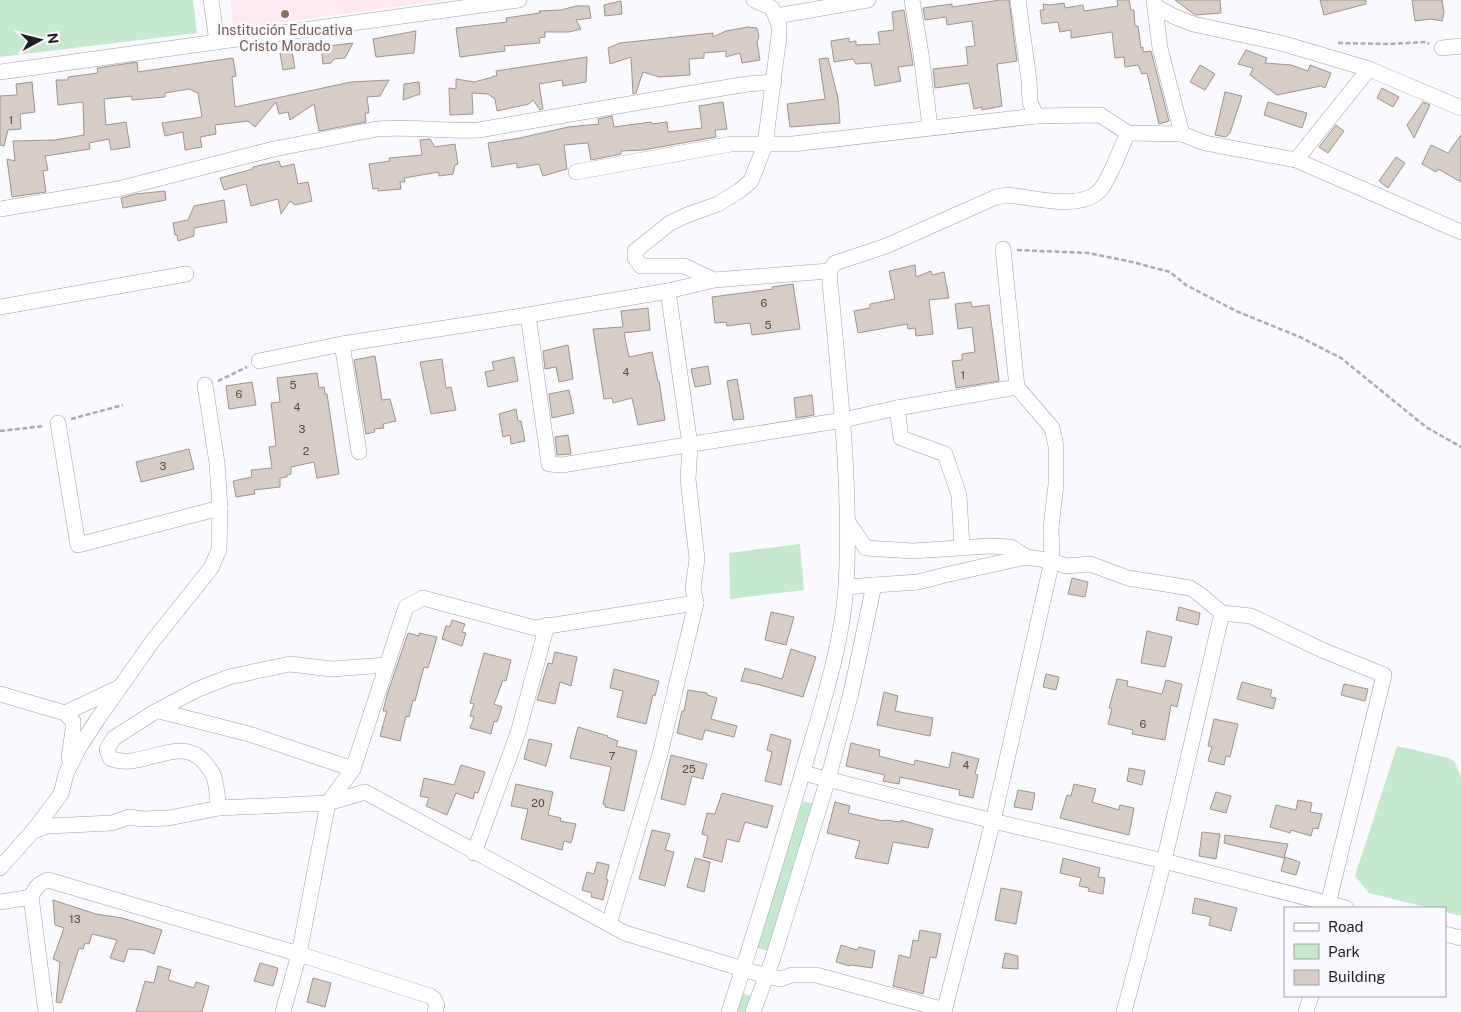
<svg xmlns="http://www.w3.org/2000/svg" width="1461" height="1012" font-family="'Public Sans',sans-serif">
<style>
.education{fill:#ffe9ee}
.green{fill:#c5e8ce}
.building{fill:#d7cdc6;stroke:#9c938c}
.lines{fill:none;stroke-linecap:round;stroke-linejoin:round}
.minor-casing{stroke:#9d9fa9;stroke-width:16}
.path{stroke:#aaaaaf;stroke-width:2.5;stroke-dasharray:5 2.5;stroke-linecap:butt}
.minor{stroke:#fff;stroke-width:15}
.education-dot{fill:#8d6e63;stroke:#f9f9fe;stroke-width:2}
.labels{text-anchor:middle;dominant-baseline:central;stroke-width:5;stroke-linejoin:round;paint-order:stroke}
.number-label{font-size:11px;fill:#4d4b4c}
.education-label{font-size:14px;fill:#785e54;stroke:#f9f9fe}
</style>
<rect width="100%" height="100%" fill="#f9f9fe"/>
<polygon class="education" points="230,0 444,0 234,29"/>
<g class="green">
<polygon points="0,0 193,0 197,33 0,57"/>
<polygon points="800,544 804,590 730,599 729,553"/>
<polygon points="1397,746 1449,758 1454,761 1461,777 1461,916 1445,912 1445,908 1430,908 1369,893 1355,876"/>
<polygon points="803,801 814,804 768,951 757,948"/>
<polygon points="741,993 751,996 746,1012 735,1012"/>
</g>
<g class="building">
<polygon points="1000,0 1009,0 1017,61 997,64 1002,106 982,110 982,107 974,109 969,83 935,88 933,69 968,65 966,47 975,46 972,21 947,25 946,17 925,20 923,8 952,4 952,7"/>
<polygon points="1117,0 1129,0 1131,10 1134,10 1135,26 1138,26 1141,48 1143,47 1143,52 1151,51 1169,121 1159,124 1147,73 1142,74 1138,65 1125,67 1124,57 1115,58 1112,32 1071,38 1071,30 1060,32 1058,22 1042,24 1040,10 1044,10 1043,4 1050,5 1064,3 1065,8 1083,5 1084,11 1118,6"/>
<polygon points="1175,0 1220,0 1221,13 1195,15"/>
<polygon points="1320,0 1366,0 1366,4 1324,15"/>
<polygon points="1412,0 1442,0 1444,13 1442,21 1431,19 1415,21"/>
<polygon points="621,1 622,14 605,16 604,5"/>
<polygon points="576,6 589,6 591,18 576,20 581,29 569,32 545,32 545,37 539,38 540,43 504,46 505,51 460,57 456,28 507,22 506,18 540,13 539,11 561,10"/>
<polygon points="904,10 913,65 898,67 901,81 875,86 871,63 856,64 853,59 834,62 831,41 849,38 849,42 856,41 856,45 880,44 878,32 894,30 892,12"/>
<polygon points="748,27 757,28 759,37 757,42 760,60 742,63 740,53 726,57 726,51 704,53 704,58 689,59 690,75 659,77 643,72 636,93 633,94 631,57 610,64 608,48 620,43 713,33 713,37 726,31"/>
<polygon points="416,31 414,53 376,57 373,39"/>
<polygon points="353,43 345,58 334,59 331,63 323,64 321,47"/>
<polygon points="1246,50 1267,58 1265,63 1291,65 1308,71 1310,65 1331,73 1325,88 1321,86 1277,95 1250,75 1253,68 1238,64"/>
<polygon points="292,51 295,68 283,70 280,53"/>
<polygon points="587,57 586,82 563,86 562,80 539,84 543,109 540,110 533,100 529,104 497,111 495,99 488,94 472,93 473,114 450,115 449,88 456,89 456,79 474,82 493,77 493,76 497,76 496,71"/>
<polygon points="233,58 236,76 232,77 235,107 351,82 389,80 380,96 367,97 369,113 365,113 366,122 319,131 314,104 290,120 288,112 279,114 276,102 255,127 248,121 215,125 216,134 200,137 202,147 185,150 183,132 165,136 162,123 202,117 198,93 189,89 165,93 165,97 132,100 132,96 104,99 106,125 126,122 130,147 111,150 109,139 89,143 90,149 45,156 48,170 43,171 46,192 12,197 7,159 15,161 13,141 55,140 84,135 83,102 58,105 56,80 68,80 68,77 98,73 97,68 137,62 138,72"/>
<polygon points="828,58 838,98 840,123 790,127 787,104 825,99 819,59"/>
<polygon points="1200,65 1215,74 1205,90 1190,82"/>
<polygon points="32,82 35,112 20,114 21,129 8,130 4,146 0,145 0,96 17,95 16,84"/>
<polygon points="419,82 420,94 403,100 404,84"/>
<polygon points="1382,88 1399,97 1393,107 1377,98"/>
<polygon points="1225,92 1242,96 1230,133 1226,137 1215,135"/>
<polygon points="723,102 727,129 715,130 716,137 643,150 621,151 621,154 591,160 588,143 564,145 567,169 543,176 539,164 517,168 517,163 492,167 488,143 520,138 568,127 599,124 598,119 612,116 614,127 651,122 652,124 667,122 668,132 702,128 699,106"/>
<polygon points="1268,102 1307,113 1302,128 1264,115"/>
<polygon points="1423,102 1430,105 1414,138 1407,125"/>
<polygon points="1336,125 1344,131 1328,153 1319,147"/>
<polygon points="1461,135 1461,182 1438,169 1436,172 1422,164 1431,145 1448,153"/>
<polygon points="430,139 435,147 455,144 458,164 455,165 453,174 439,176 439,172 404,178 405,182 400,182 401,189 378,191 378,188 373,189 369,164 390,161 389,158 422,155 420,140"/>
<polygon points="1396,157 1405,163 1388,188 1379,181"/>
<polygon points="279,161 281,167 294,164 298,184 308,182 312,201 295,205 290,201 281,214 278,199 251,206 246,184 224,190 220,178 253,169 253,167"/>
<polygon points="165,191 166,200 123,208 121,198 136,194"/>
<polygon points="224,200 227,222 194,228 194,236 178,241 177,235 175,235 173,223 188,220 194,206"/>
<polygon points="915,265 916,277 931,271 932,275 944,272 949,298 929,300 933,334 916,336 915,328 908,329 907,324 858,333 854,311 870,308 870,304 895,299 889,271"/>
<polygon points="793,284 800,329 752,335 750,323 727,326 726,322 715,323 712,297 773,289 772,287"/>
<polygon points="971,302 972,307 989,305 999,381 956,388 952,361 962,360 962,354 975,352 972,327 958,329 955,304"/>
<polygon points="648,308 650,330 624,333 629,357 652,352 658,381 659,381 665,420 638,425 632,398 613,403 612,398 604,399 593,329 623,327 621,311"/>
<polygon points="568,345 573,379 559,382 556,367 545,369 543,351"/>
<polygon points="375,356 382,400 390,399 396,421 383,424 384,428 374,429 375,432 366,434 354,360"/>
<polygon points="514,357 518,381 488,387 485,372 494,370 492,362"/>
<polygon points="442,359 446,388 451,387 456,410 431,414 420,362"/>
<polygon points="708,366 711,384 695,387 691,369"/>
<polygon points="317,373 319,388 324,387 325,394 327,394 339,474 317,478 314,462 291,467 291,474 287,475 287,477 280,478 280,487 254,490 255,494 236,497 233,481 252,477 251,470 272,468 269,447 276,446 271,403 280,402 277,378"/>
<polygon points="737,379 744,419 733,420 727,381"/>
<polygon points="252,382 256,405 229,409 226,386"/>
<polygon points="569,390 574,413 552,418 549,394"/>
<polygon points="812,395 814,415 796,418 794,398"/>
<polygon points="516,409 518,421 521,421 525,441 511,444 510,435 503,437 499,414"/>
<polygon points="568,435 571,454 557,455 555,437"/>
<polygon points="189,449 194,469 141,482 136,462"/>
<polygon points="1072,578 1088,582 1085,597 1068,594"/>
<polygon points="1179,607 1200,613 1198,625 1176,620"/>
<polygon points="771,612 794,617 786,645 765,640"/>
<polygon points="452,620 465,624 462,632 466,633 462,646 442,639 446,626 450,627"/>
<polygon points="1147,631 1172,637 1165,667 1141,663"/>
<polygon points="408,633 419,636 419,633 437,637 428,668 424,667 415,701 413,700 409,717 406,716 400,741 380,736 387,711 383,711 387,695"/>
<polygon points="791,649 816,657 803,697 756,684 741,681 745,668 782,679"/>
<polygon points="555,652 577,657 571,686 560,682 555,704 537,700 548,663 552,664"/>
<polygon points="484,653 511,660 506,681 503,680 494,704 502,707 497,722 494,721 491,734 470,728 474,717 470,716 474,704 470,703"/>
<polygon points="614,669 659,681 655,696 653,695 646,724 617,717 623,691 610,688"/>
<polygon points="1046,674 1059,677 1056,690 1043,687"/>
<polygon points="1117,679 1128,681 1127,686 1162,694 1166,680 1182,684 1177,707 1171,705 1165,740 1132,734 1133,730 1108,724 1112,709 1109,708"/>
<polygon points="1242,682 1272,690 1270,697 1276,698 1273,709 1237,699"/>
<polygon points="1344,684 1368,689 1365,701 1341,695"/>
<polygon points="688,690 707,693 707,695 717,698 711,719 737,726 734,737 705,730 702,740 677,733 682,711 684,711"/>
<polygon points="884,692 898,696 895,711 933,718 930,736 877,725"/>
<polygon points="1214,719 1238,724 1230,757 1226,756 1224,765 1208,761 1212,747 1208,746"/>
<polygon points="578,727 608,736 607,737 618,741 616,746 637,751 624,811 605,807 605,804 603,804 611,767 570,758"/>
<polygon points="771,734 791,740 781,785 765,781 772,752 767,750"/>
<polygon points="529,739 552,744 546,766 524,759"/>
<polygon points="851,743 880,750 879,756 914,765 915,760 949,768 952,752 979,759 975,774 978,775 973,798 959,795 960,790 900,777 899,784 883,781 885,775 846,766"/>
<polygon points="671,755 707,764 703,779 692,776 685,805 661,799"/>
<polygon points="461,765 485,772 478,793 475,792 473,799 456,793 447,815 426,806 429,798 420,796 424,778 454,785"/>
<polygon points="1129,768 1145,771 1142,785 1127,781"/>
<polygon points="516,784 553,792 548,815 561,818 560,821 576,824 571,843 564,841 562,850 521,839 528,809 511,806"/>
<polygon points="1074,784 1096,789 1092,802 1119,810 1120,805 1134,808 1129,835 1060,818 1067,795 1071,796"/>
<polygon points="1018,790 1035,793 1032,810 1014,807"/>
<polygon points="1216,792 1231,796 1226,813 1210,809"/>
<polygon points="722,793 773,806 767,828 745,822 739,842 727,839 722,862 703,857 708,836 702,834 707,813 715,814"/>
<polygon points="1298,800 1312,803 1310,812 1322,814 1318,829 1313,828 1311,836 1291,830 1290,833 1270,827 1276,805 1296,810"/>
<polygon points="835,802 850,806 848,813 883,821 884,820 901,822 901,820 933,829 928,848 893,842 888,864 855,858 860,841 827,833"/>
<polygon points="652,830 670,834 665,850 674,852 665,886 639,879"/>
<polygon points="1202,832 1220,834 1216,859 1199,856"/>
<polygon points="1225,835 1288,844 1284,858 1224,843"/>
<polygon points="1285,857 1300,862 1296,875 1281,871"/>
<polygon points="695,858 710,862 704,892 687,887"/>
<polygon points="1063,858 1100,868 1098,877 1105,878 1103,894 1088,891 1089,888 1079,886 1081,878 1060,873"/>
<polygon points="597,862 609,865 606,879 608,880 603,900 591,897 592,893 582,890 587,872 594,874"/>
<polygon points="1001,888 1022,892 1016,924 995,920"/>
<polygon points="1195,898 1237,908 1231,931 1209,925 1211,917 1192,913"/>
<polygon points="53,900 96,914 122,918 162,930 154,954 144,950 128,949 124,962 110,958 117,940 92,934 89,944 85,943 83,949 79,948 61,1003 56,1002 60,962 53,959 64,928 55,925"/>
<polygon points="920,930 941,934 936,958 930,957 923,994 893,986 899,955 910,958 913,940 918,941"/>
<polygon points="841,945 857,950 859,947 875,951 872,968 851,965 850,966 836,962"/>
<polygon points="1005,953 1018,956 1018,969 1002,968"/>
<polygon points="260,963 278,968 273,986 254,981"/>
<polygon points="158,966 171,970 168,980 194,988 196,982 209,986 202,1012 136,1012 145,981 154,983"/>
<polygon points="313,978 331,983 325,1007 307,1002"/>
</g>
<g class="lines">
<defs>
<g id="minor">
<polyline points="211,0 217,42"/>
<polyline points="912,0 921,54 930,127"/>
<polyline points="1018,0 1029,80 1030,102 1036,116"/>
<polyline points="1154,0 1160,48 1182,134"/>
<polyline points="1155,6 1173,16 1193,24 1281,43 1369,69 1461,108"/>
<polyline points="776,16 868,0"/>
<polyline points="1442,48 1461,46"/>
<polyline points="0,72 519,0"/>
<polyline points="1296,160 1369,69"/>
<polyline points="576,172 731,144 793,144 1036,116 1100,115 1128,133 1182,134 1205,143 1296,160 1461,232"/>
<path d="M0,209L118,189L274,149L377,129C411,126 445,132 479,130L687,94L747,84L774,82"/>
<polyline points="714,280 684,266 641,266 635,258 635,251 670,223 687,215 718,204 739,191 751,181 765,145 779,36 779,25 772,8 754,0"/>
<polyline points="0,307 186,274"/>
<polyline points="528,315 549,464 562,465 843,420 897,408 1017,387"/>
<polyline points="342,344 359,452"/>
<polyline points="259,361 342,344 528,315 668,291 714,280 829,271"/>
<polyline points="897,408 901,438 945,454 959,495 962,547"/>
<polyline points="58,423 78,545 220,508"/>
<polyline points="847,521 866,548 913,551 989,546 1011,547 1026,557"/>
<polyline points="846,587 918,582 945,575 1026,557 1052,561 1066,566 1090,564 1128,578 1190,588 1198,593 1222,613 1251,616 1322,650 1384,675 1328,904 1329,908"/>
<polyline points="0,694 65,713 73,721 73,730 69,758"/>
<polyline points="159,711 249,734 353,769"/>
<polyline points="65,713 120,687"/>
<polyline points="803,773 993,821 1164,861 1346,908"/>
<path d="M219,808C217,798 217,786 214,777C213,773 210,770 208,767C184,729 141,773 110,758L107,749L114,738L153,713L196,690L229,677L290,664L332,669L386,665"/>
<polyline points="33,831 48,826 112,823 129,817 143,819 169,818 219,808 328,803 365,792 625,933 766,976 780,979 792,975 816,975 945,1010"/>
<polyline points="474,853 518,733 547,625"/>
<polyline points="0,868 33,831 61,794 66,774 80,746 97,720 152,642 211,568 219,550 220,508 217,463 205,385"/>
<polyline points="0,902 31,897"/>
<polyline points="609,924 660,754 696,603 693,588 697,559 688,479 690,445 668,291"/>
<polyline points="1445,934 1461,938"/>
<path d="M46,1012L31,897C35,888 38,884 48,880L299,954L430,996L434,999L437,1005L435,1012"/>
<polyline points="283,1012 299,954 328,803 353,769 406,607 423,598 535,628 696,603"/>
<path d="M729,1012C757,926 783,840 808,754C824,699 842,643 846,587C852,483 838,374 829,271L835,263L886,246L996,197L1007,195C1032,197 1082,212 1101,189C1110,178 1121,147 1128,133"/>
<polyline points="753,1012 773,958 828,779 851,693 874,585"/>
<polyline points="944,1012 993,821 1052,561 1051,528 1056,484 1056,446 1052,428 1017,387 1003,249"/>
<polyline points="1124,1012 1164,861 1222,613"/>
<polyline points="1306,1012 1311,996"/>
</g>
</defs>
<use href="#minor" class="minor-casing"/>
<g class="path">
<polyline points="1338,43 1390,44 1426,42 1429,44"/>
<polyline points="1017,250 1088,253 1132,262 1170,272 1186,285 1236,311 1300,337 1341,358 1426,427 1461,447"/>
<polyline points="218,381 247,367"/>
<polyline points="71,419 123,405"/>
<polyline points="0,431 44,426"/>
</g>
<use href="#minor" class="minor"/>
</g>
<circle class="education-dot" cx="285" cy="14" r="5"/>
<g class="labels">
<g class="number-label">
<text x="11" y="120">1</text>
<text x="764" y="303">6</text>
<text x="768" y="325">5</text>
<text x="626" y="372">4</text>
<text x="963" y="375">1</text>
<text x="293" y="385">5</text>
<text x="239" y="394">6</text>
<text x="297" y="407">4</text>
<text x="302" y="429">3</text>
<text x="306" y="451">2</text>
<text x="163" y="466">3</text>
<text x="1143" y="724">6</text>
<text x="612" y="756">7</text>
<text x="966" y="765">4</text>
<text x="689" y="769">25</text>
<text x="538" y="803">20</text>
<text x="75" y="919">13</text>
</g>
<g class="education-label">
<text x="285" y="30">Institución Educativa<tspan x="285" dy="16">Cristo Morado</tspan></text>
</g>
</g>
<rect x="1284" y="907" width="162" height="90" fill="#f9f9fe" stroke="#a2a2a7"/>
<rect x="1294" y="923" width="25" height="8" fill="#ffffff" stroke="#a2a2a7"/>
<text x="1328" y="932" font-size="15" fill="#1f2024">Road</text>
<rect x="1294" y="944" width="25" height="15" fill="#c5e8ce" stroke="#a2a2a7"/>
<text x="1328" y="957" font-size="15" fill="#1f2024">Park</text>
<rect x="1294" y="970" width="25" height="15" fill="#d7cdc6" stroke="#a2a2a7"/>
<text x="1328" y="982" font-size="15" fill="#1f2024">Building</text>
<g transform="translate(40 40) rotate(83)" stroke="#f9f9fe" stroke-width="4" paint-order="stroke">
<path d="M0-4L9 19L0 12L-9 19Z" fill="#1f2024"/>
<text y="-8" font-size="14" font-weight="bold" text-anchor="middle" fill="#1f2024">N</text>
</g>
</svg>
